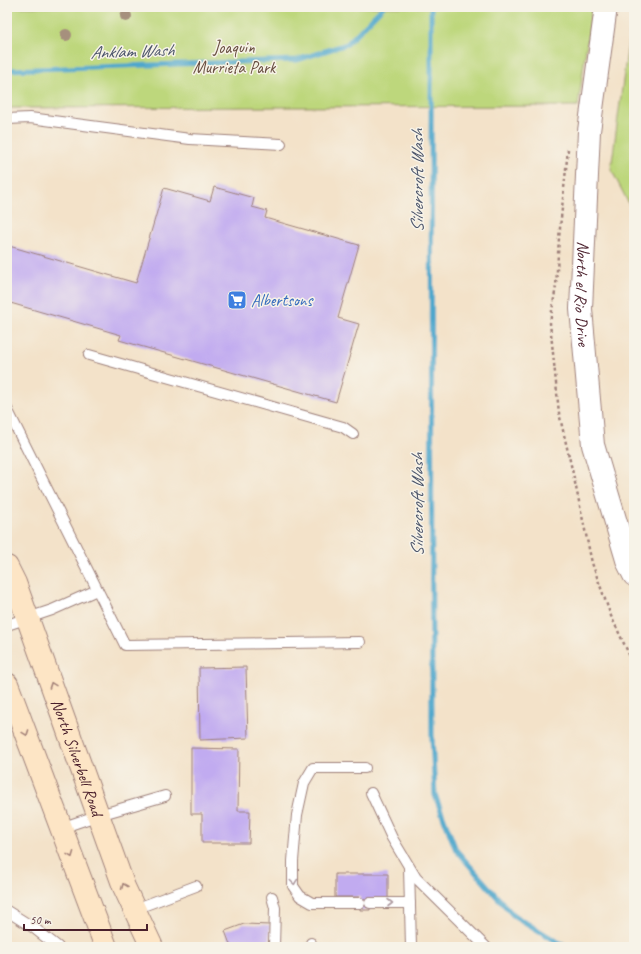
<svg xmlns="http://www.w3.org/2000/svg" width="641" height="954" font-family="Caveat,sans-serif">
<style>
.green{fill:#bdd77c;stroke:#847b54}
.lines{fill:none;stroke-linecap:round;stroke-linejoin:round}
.stream{stroke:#4fa7cc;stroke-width:5}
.building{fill:#c1abf0}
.service-casing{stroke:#9e807a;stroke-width:12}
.tertiary-casing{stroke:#9e807a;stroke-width:24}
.secondary-casing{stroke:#9e807a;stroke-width:24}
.path{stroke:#9e807a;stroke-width:2.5;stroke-dasharray:3 3;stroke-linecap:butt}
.service{stroke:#fff;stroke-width:10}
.tertiary{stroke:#fff;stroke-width:22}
.secondary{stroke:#fde5c5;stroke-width:22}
.tree{fill:#a6907d}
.oneway{stroke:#a48278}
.oneway2{stroke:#ae9aa0}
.labels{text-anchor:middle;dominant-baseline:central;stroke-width:3;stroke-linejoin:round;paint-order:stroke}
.park-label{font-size:17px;fill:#674d3f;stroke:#f7f3e8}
.street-label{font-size:17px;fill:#4a1f2b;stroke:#f7f3e8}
.shop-label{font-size:17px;fill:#366cbe;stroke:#f7f3e8;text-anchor:start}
.water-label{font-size:18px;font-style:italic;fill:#4c556b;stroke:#f7f3e8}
</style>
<rect width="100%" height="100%" fill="#f7f3e8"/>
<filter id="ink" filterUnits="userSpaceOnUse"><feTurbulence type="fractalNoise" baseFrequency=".025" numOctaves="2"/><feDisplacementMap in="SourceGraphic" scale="8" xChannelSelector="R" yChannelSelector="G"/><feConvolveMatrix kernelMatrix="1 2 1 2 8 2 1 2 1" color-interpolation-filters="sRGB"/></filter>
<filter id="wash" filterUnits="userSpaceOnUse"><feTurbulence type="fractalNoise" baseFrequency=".012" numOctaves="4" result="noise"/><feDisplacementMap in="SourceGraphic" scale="16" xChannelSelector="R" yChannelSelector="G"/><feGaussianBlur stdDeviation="0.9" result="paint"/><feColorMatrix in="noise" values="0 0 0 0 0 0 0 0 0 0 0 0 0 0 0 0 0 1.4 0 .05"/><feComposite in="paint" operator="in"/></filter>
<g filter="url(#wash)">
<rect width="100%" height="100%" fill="#f3e2c9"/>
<g class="green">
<polygon points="7,7 592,7 578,106 7,108"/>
<polygon points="633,7 634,7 634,214 611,169"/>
</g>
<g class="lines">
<g class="stream">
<polyline points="431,7 432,737 435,795 456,850 513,915 566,947"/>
<polyline points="7,70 297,60 347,44 383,7"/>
</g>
</g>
<g id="blocks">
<g class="building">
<polygon points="214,187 254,198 252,207 267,211 265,218 359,245 338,318 359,324 336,402 119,340 121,335 7,302 7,242 9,246 136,283 164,188 210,201"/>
<polygon points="246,667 248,738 200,740 199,668"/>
<polygon points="191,748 239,749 238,811 250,811 249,843 202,843 202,814 191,814"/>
<polygon points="335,874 388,874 388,899 370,899 370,910 360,910 360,897 335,897"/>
<polygon points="244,924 270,925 269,947 231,947 225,931"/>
</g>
</g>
</g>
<g filter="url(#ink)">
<use href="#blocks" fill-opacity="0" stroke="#9e807a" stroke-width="1"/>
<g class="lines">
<defs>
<g id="service">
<polyline points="7,119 30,118 190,139 281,144"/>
<polyline points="89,355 343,427 353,434"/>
<polyline points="7,409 125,645 360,642"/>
<polyline points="7,625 52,610 97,590"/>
<polyline points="371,793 392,838 416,878 486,947"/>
<polyline points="61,828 99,815 165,796"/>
<polyline points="409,867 411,947"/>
<polyline points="272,897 275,908 274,947"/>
<polyline points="360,903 312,903 300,896 293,886 293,861 297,815 304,783 313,768 365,768"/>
<polyline points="370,903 410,903"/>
<polyline points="135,909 196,886"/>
<polyline points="7,911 34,928 58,947"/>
<polyline points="310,947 311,943"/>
</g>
<g id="tertiary">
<path id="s1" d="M606,7L589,131L581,309L593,445L628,563L634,575"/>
</g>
<g id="secondary">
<path id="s2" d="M7,567L15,583L124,887L152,947"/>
<polyline points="7,684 106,947"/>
</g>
</defs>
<use href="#service" class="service-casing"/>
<use href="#tertiary" class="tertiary-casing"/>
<use href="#secondary" class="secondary-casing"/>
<polyline class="path" points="568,149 559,238 556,286 550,323 559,413 574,478 592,563 611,616 634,665"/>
<use href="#service" class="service"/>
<use href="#tertiary" class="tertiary"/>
<use href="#secondary" class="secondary"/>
</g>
<g class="tree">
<circle cx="126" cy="16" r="6"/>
<circle cx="66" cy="35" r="6"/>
</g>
<defs><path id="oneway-chevron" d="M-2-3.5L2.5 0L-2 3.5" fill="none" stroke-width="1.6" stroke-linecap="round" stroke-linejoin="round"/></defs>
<g class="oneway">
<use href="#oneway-chevron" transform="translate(52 685) rotate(-110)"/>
<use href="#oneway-chevron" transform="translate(26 733) rotate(70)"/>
<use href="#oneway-chevron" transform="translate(71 855) rotate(69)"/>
<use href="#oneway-chevron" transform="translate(124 886) rotate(-112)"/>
</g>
<g class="oneway2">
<use href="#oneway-chevron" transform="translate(294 882) rotate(82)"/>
<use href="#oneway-chevron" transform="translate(390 903)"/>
</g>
</g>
<defs>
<symbol id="supermarket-square" viewBox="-11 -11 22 22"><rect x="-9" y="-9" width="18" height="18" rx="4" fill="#3f7fe0" stroke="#f7f3e8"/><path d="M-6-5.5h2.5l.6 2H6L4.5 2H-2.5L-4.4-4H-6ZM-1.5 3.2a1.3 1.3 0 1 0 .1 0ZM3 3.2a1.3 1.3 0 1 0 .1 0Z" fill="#fff"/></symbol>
</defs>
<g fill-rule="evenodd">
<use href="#supermarket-square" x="226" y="289" width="22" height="22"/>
</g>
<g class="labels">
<g class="park-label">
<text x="234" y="47">Joaquin<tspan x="234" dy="20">Murrieta Park</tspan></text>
</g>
<g class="street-label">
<text stroke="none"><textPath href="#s1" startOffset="288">North el Rio Drive</textPath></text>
<text stroke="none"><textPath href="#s2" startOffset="203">North Silverbell Road</textPath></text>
</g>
<g class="shop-label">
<text x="251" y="300">Albertsons</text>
</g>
<g class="water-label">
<text transform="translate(132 51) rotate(-2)">Anklam Wash</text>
<text transform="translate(417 181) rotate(-90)">Silvercroft Wash</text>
<text transform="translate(417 505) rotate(-90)">Silvercroft Wash</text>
</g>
</g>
<rect width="641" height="954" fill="none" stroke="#f7f3e8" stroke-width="24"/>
<path d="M24 924v6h123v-6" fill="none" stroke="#4a1f2b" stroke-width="2"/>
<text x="30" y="924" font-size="12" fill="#4a1f2b" stroke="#f7f3e8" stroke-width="3" paint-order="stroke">50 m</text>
</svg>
